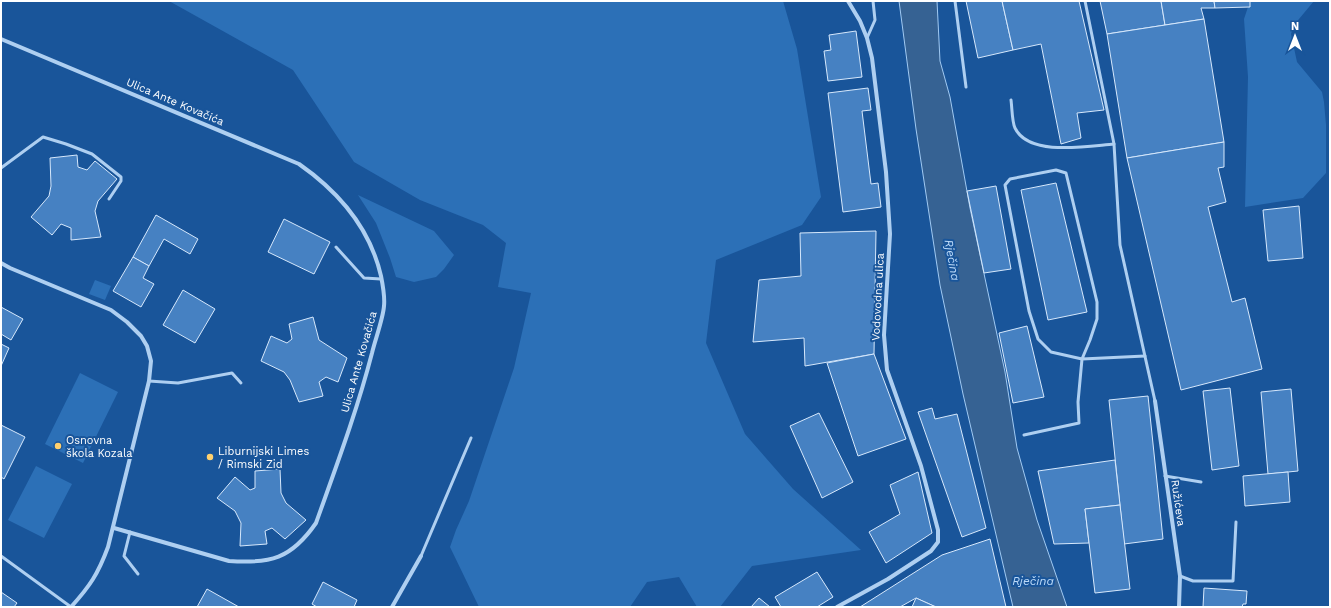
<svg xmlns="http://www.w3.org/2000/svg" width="1331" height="608" font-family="'Work Sans',sans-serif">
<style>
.green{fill:#2c70b7}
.water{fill:#366293;stroke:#a1caf3}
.building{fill:#4681c2;stroke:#d6e8fc}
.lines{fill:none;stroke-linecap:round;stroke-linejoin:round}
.lane{stroke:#aecff1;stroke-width:3}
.street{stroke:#aecff1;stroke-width:4}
.poi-dot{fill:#ffd16f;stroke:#19559a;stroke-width:1.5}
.labels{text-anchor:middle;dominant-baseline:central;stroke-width:4;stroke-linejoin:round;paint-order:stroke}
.street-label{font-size:11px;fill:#fff;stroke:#19559a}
.poi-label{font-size:11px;fill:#fff;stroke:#19559a;text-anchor:start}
.water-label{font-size:12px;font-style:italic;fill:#bbd9f8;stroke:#19559a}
</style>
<rect width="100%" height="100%" fill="#19559a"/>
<g class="green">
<polygon points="169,1 783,1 797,49 821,197 802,225 716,260 706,343 745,434 793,489 861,550 752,566 720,607 697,607 679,577 647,582 630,607 479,607 450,547 456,530 469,501 514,368 531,293 498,287 506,243 483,225 420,200 354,162 293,70"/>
<polygon points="1250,1 1314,1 1294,25 1291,34 1297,62 1322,92 1324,102 1326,125 1326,173 1303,198 1245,207 1248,77 1244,19"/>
<polygon points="358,195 434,231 454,255 444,269 436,277 414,282 396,277 390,258 376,223"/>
<polygon points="95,280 111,286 105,300 89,294"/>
<polygon points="80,373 118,392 83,463 45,444"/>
<polygon points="36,466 72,484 44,538 8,520"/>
</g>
<polygon class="water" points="899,1 937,1 940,61 950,97 970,208 1005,372 1017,448 1037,520 1067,607 1013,607 963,394 940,285 916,129"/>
<g class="building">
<polygon points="966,1 1002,1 1013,50 978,58"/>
<polygon points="1002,1 1079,1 1104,110 1077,113 1081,138 1061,144 1041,44 1013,50"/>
<polygon points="1100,1 1161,1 1165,25 1107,34"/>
<polygon points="1161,1 1214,1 1215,8 1201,8 1204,19 1165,25"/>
<polygon points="1214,1 1250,1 1250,7 1215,8"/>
<polygon points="1204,19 1224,142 1127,158 1107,34"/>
<polygon points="856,31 862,77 828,81 824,51 831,50 829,35"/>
<polygon points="868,88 871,110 862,111 871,184 878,183 881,207 843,212 828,93"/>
<polygon points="1224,142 1224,167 1218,168 1226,202 1208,207 1232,302 1245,298 1262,369 1181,390 1127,158"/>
<polygon points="77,155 78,167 87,170 95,161 117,179 98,201 95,211 101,237 71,240 71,228 61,224 52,235 31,217 49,196 51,186 50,158"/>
<polygon points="1056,183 1087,312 1048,320 1021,190"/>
<polygon points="996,186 1011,269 984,273 967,191"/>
<polygon points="1299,206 1303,258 1268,261 1263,210"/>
<polygon points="156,215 198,239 190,254 164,239 149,266 133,257"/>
<polygon points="284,219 330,242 314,274 268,252"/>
<polygon points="876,231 874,354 805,366 804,338 753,342 759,280 801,276 800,233"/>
<polygon points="133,257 149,266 143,278 154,284 141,307 113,291"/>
<polygon points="183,290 215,309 195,343 163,325"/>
<polygon points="1,307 23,319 11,340 1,334"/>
<polygon points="313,317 319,340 347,358 338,382 326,377 319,382 323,396 299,402 290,380 284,372 261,361 271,336 287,343 292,339 289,324"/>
<polygon points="1027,326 1044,397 1013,403 999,333"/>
<polygon points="1,344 9,348 1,366"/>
<polygon points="874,354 906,439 858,456 827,363"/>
<polygon points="1230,388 1239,466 1212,470 1203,391"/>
<polygon points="1291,389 1298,471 1268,474 1261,392"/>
<polygon points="1148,396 1163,539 1124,544 1109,400"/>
<polygon points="932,408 935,419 957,414 986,528 962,537 918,412"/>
<polygon points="819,413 853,482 822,498 790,426"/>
<polygon points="1,425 25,437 4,479 1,477"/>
<polygon points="1115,460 1120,505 1085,509 1089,543 1054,544 1038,471"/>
<polygon points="280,469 281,493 286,503 306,520 285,539 272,528 265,531 267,544 240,546 241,523 235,511 217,498 235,477 250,490 255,488 255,471"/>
<polygon points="918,472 932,533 886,563 869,532 900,514 890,485"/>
<polygon points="1288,472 1290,502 1245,506 1243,476"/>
<polygon points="1120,505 1130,589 1095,593 1085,509"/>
<polygon points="990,539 1006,607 936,607 916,598 900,607 860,607 942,555"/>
<polygon points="817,572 833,597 817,607 781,607 775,597"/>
<polygon points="323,582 357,600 354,607 317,607 312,604"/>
<polygon points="1204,588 1247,591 1246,604 1243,604 1242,607 1203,607"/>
<polygon points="207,589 239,607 197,607"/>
<polygon points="1,592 17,603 14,607 1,607"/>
<polygon points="759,598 770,607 751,607"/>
<polygon points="916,598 936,607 912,607"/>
</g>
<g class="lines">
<g class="lane">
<polyline points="955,1 966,87"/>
<polyline points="1085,1 1114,144 1120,245 1155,401"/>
<polyline points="867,38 875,20 873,1"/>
<path d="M1011,100C1012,107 1012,122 1015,128C1029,157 1088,146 1114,144"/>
<polyline points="1,168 43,137 66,144 92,154 121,177 121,181 109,199"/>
<polyline points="336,247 364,278 381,279"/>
<polyline points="149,381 178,383 232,373 241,383"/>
<polyline points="1024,435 1079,423 1078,402 1082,359 1090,340 1097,319 1097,302 1066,173 1056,170 1010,179 1005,185 1029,311 1038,339 1051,352 1082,359 1145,356"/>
<polyline points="1165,476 1201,482"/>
<polyline points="130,532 124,556 138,574"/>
<polyline points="1,556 71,607"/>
<polyline points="421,556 471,438"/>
<polyline points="1180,576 1193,581 1233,581 1236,522"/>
</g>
<g class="street">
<path d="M1,39L299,164C339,192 370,228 381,276C383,286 385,297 384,306C383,319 375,340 372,353C357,411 336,467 316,523C291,559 270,564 229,561L114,528"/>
<path d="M1,263L10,268L111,310L127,322L141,336L147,346L151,361L149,381L108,547C98,574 90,586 71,607"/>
<polyline points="1155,401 1180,576 1179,607"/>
<polyline points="392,607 421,556"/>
<polyline points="837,607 888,579 931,551 938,542 938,530 921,466 887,370 884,335 890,234 886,172 872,58 867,38 860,21 848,1"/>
</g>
</g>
<g class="poi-dot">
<circle cx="58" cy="446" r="4"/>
<circle cx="210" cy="457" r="4"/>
</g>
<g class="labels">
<g class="street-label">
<text transform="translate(175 102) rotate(23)">Ulica Ante Kovačića</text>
<text transform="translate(878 297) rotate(-87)">Vodovodna ulica</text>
<text transform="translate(359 362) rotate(-74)">Ulica Ante Kovačića</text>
<text transform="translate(1178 503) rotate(82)">Ružićeva</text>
</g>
<g class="poi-label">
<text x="66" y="440">Osnovna<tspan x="66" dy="13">škola Kozala</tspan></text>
<text x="218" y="451">Liburnijski Limes<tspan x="218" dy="13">/ Rimski Zid</tspan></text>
</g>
<g class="water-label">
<text transform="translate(952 260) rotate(80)">Rječina</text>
<text x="1033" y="581">Rječina</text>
</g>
</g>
<rect width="1331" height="608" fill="none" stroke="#ffffff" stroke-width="4"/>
<g transform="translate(1295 36)" stroke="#19559a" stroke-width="3" paint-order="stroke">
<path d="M0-3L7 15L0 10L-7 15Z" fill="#ffffff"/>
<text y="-6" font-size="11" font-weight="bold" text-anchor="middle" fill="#ffffff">N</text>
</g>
</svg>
